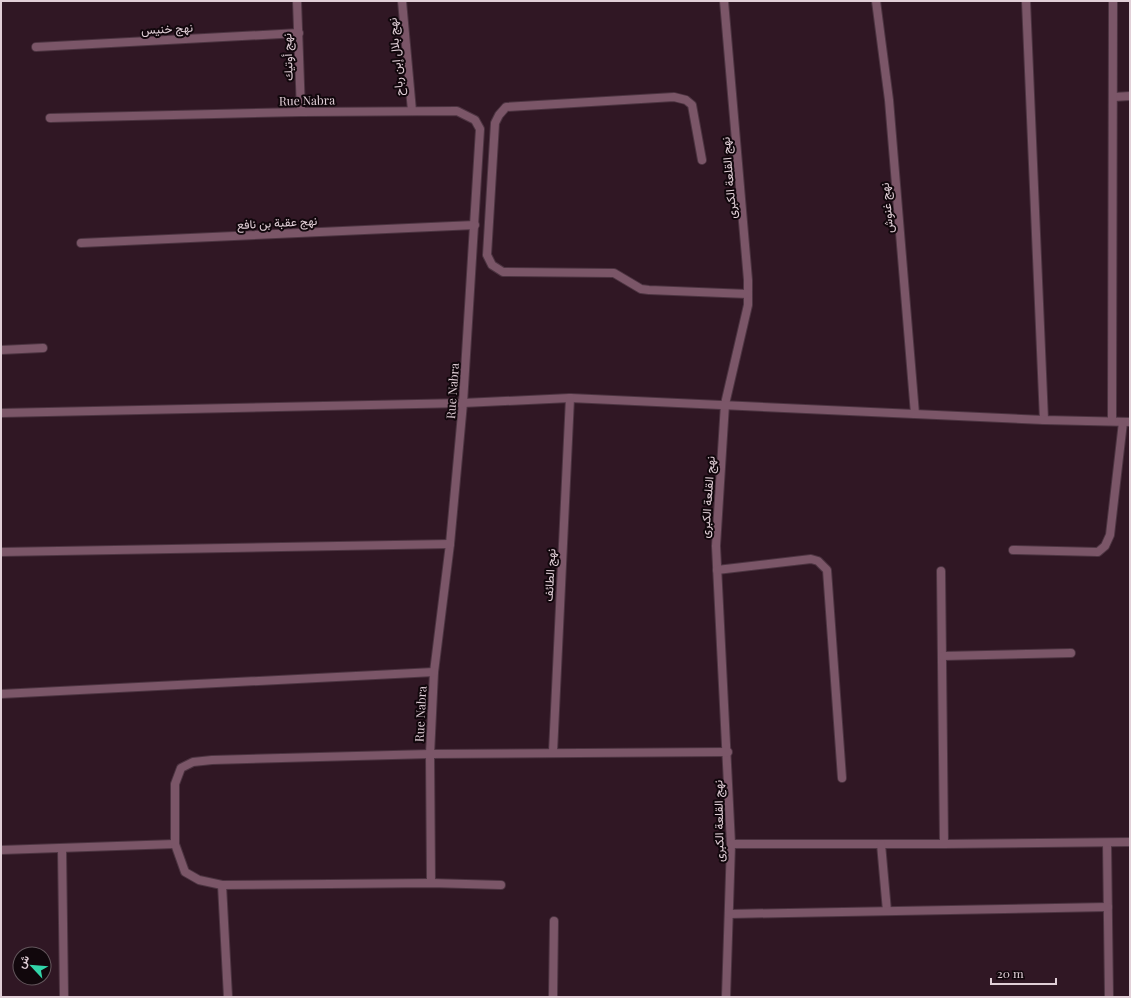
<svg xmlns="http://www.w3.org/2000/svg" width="1131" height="998" font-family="'Playfair Display',Vazirmatn,serif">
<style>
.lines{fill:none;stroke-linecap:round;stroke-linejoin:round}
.street-casing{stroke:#4c3441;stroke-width:10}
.street{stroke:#7b5668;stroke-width:8}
.labels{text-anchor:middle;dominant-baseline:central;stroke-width:4;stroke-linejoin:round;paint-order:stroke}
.street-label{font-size:12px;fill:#e1cfd7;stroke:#11070c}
</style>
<rect width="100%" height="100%" fill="#301724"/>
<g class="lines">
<defs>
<g id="street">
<polyline points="297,1 301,112"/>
<polyline points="402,1 412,111"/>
<polyline points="724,1 748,280 748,305 725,404 716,546 731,844 726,997"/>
<polyline points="876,1 889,100 915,414"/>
<polyline points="1026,1 1044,420"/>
<polyline points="36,47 299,33"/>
<polyline points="1114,97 1130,96"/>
<polyline points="50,118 301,112 457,111 475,120 480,129 463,403 450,544 434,672 430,754 431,883"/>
<polyline points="702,160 692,105 686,100 674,97 506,107 499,115 495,123 487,255 492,265 503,272 614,273 641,289 649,290 748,294"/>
<polyline points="81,243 475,225"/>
<polyline points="1,350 43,348"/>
<polyline points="1,413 463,403 570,398 1044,420 1130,422"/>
<polyline points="1112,421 1113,1"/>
<polyline points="1013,550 1098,552 1105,546 1110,535 1123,422"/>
<polyline points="1,552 450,544"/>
<polyline points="717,570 811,559 818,561 827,570 842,778"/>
<polyline points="941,571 944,844"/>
<polyline points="943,656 1071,653"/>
<polyline points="1,694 434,672"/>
<polyline points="553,752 570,398"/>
<polyline points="1107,843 1109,997"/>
<polyline points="731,844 944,844 1130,842"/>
<polyline points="881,844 887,911"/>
<polyline points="62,849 64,997"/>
<polyline points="1,850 175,844"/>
<polyline points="222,885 228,997"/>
<polyline points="501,885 431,883 222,885 199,880 185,872 175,844 175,784 181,768 193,762 212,760 430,754 728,752"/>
<polyline points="729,914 1108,907"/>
<polyline points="553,997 554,921"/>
</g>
</defs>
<use href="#street" class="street-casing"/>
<use href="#street" class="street"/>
</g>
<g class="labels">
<g class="street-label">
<text transform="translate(167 28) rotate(-3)">نهج خنيس</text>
<text transform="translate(287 57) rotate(-92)">نهج أوتيك</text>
<text transform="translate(395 57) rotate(-95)">نهج بلال إبن رباح</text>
<text transform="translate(307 100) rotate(-1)">Rue Nabra</text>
<text transform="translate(728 178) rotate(-95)">نهج القلعة الكبرى</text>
<text transform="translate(886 208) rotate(-95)">نهج غنوش</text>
<text transform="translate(277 222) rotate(-3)">نهج عقبة بن نافع</text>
<text transform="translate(452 391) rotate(-86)">Rue Nabra</text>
<text transform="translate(707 497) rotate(-86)">نهج القلعة الكبرى</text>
<text transform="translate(549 575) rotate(-87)">نهج الطائف</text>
<text transform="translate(420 714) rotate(-87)">Rue Nabra</text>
<text transform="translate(718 821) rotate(-91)">نهج القلعة الكبرى</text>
</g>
</g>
<rect width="1131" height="998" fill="none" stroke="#e1cfd7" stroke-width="4"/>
<g transform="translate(32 966) rotate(296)"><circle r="19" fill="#11070c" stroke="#64575d"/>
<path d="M0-3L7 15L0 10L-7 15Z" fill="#32d4a9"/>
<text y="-6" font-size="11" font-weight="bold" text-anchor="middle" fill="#e1cfd7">ش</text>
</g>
<path d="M991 978v6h65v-6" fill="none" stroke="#e1cfd7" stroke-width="2"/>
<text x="997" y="978" font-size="12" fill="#e1cfd7" stroke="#11070c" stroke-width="3" paint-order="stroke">20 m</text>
</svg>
